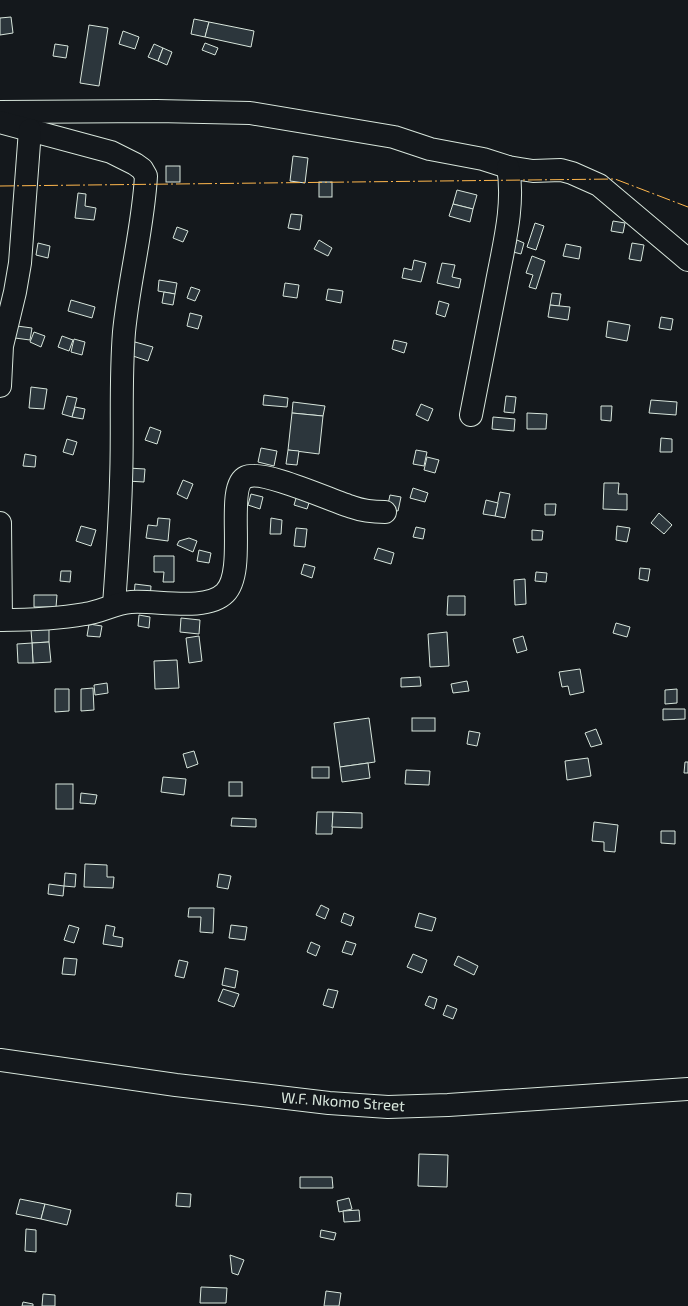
<svg xmlns="http://www.w3.org/2000/svg" width="688" height="1306" font-family="'Exo 2',sans-serif">
<style>
.building{fill:#2c363c;stroke:#d8e6dc}
.lines{fill:none;stroke-linecap:round;stroke-linejoin:round}
.minor-casing{stroke:#d8e6dc;stroke-width:24}
.major-casing{stroke:#d8e6dc;stroke-width:24}
.minor{stroke:#14181c;stroke-width:22}
.major{stroke:#14181c;stroke-width:22}
.power{stroke:#ffb74d;stroke-width:1;stroke-dasharray:14 3 2 3;stroke-linecap:butt}
.labels{text-anchor:middle;dominant-baseline:central;stroke-width:3;stroke-linejoin:round;paint-order:stroke}
.street-label{font-size:15px;fill:#d8e6dc;stroke:#14181c}
</style>
<rect width="100%" height="100%" fill="#14181c"/>
<g class="building">
<polygon points="11,17 13,33 0,35 0,18"/>
<polygon points="194,19 209,22 205,37 191,34"/>
<polygon points="209,22 254,31 251,47 205,37"/>
<polygon points="89,25 108,28 99,86 80,83"/>
<polygon points="123,31 139,37 135,49 119,44"/>
<polygon points="205,43 218,48 215,55 202,50"/>
<polygon points="55,44 68,46 66,58 53,56"/>
<polygon points="154,44 163,48 158,61 148,57"/>
<polygon points="163,48 172,52 167,65 158,61"/>
<polygon points="293,156 308,158 305,183 290,181"/>
<rect x="166" y="166" width="14" height="16"/>
<rect x="319" y="182" width="13" height="15"/>
<polygon points="457,190 477,195 473,209 453,204"/>
<polygon points="78,193 86,194 85,206 96,208 94,220 75,218"/>
<polygon points="453,204 473,209 470,222 449,216"/>
<polygon points="291,214 302,215 300,230 288,228"/>
<polygon points="613,221 625,223 623,233 611,231"/>
<polygon points="535,223 544,226 536,250 527,247"/>
<polygon points="177,227 188,231 183,242 173,238"/>
<polygon points="319,240 332,248 328,256 314,249"/>
<polygon points="517,240 524,243 521,254 513,252"/>
<polygon points="38,243 50,246 48,258 36,255"/>
<polygon points="632,243 644,245 641,261 629,259"/>
<polygon points="566,244 581,247 579,259 563,256"/>
<polygon points="532,256 545,261 536,289 529,287 533,275 526,273"/>
<polygon points="414,260 426,263 421,282 402,278 404,268 412,270"/>
<polygon points="442,263 455,265 452,277 461,279 459,288 437,283"/>
<polygon points="159,280 177,283 175,294 158,291"/>
<polygon points="285,283 299,285 297,298 283,296"/>
<polygon points="191,287 200,290 195,301 187,298"/>
<polygon points="328,289 343,291 341,303 326,300"/>
<polygon points="164,292 175,294 173,305 162,303"/>
<polygon points="552,293 561,294 559,306 550,305"/>
<polygon points="71,300 95,307 92,318 68,311"/>
<polygon points="439,301 449,304 445,317 436,314"/>
<polygon points="550,305 570,307 568,320 548,317"/>
<polygon points="190,313 202,316 198,329 187,326"/>
<polygon points="661,317 673,319 671,330 659,328"/>
<polygon points="608,321 630,325 627,341 606,337"/>
<polygon points="17,326 32,328 30,340 15,338"/>
<polygon points="34,332 45,336 41,347 30,342"/>
<polygon points="62,336 73,340 69,351 58,347"/>
<polygon points="74,339 85,342 82,355 71,352"/>
<polygon points="394,340 407,343 404,353 392,349"/>
<polygon points="135,342 153,347 148,361 130,355"/>
<polygon points="31,387 47,389 44,409 29,408"/>
<polygon points="264,395 288,398 287,407 263,405"/>
<polygon points="67,396 77,398 72,417 62,414"/>
<polygon points="506,396 516,397 514,413 504,412"/>
<polygon points="651,400 677,402 676,415 649,413"/>
<polygon points="293,402 325,406 323,416 292,413"/>
<polygon points="421,404 433,409 428,421 416,415"/>
<polygon points="601,406 612,406 611,421 601,420"/>
<polygon points="75,407 85,409 83,419 72,417"/>
<polygon points="292,413 323,416 319,454 288,450"/>
<polygon points="527,413 547,414 546,429 527,429"/>
<polygon points="493,417 515,419 514,431 492,429"/>
<polygon points="150,427 161,431 157,444 145,440"/>
<polygon points="661,438 672,439 672,452 660,452"/>
<polygon points="67,439 77,442 73,455 63,452"/>
<polygon points="261,448 277,451 274,466 258,462"/>
<polygon points="288,450 299,451 297,465 286,464"/>
<polygon points="416,450 427,452 424,466 413,464"/>
<polygon points="25,454 36,456 35,467 23,466"/>
<polygon points="427,457 439,460 435,473 424,470"/>
<polygon points="128,468 145,469 144,482 127,481"/>
<polygon points="183,480 193,484 187,499 177,494"/>
<polygon points="604,483 619,483 618,494 627,494 627,510 603,509"/>
<polygon points="413,488 428,493 425,502 410,498"/>
<polygon points="500,492 510,494 505,518 495,516"/>
<polygon points="251,494 263,497 260,509 248,505"/>
<polygon points="297,495 310,500 307,509 294,505"/>
<polygon points="390,495 401,497 398,511 387,509"/>
<polygon points="486,500 498,503 495,516 483,514"/>
<polygon points="545,504 556,504 555,515 545,515"/>
<polygon points="659,513 672,525 664,534 651,523"/>
<polygon points="158,518 170,519 168,541 146,538 148,525 157,526"/>
<polygon points="271,518 282,520 281,534 270,534"/>
<polygon points="81,526 96,530 91,546 76,541"/>
<polygon points="617,526 630,528 627,542 616,540"/>
<polygon points="416,527 425,529 423,539 413,537"/>
<polygon points="296,528 307,529 305,547 294,546"/>
<polygon points="532,530 543,531 542,540 532,540"/>
<polygon points="189,538 197,541 193,552 177,545 179,541"/>
<polygon points="378,548 394,553 391,564 374,559"/>
<polygon points="199,550 211,553 209,563 197,561"/>
<polygon points="154,556 174,556 174,582 163,582 164,572 154,572"/>
<polygon points="304,564 315,567 312,578 301,574"/>
<polygon points="640,568 650,569 648,581 639,579"/>
<polygon points="61,571 71,571 70,582 60,581"/>
<polygon points="536,572 547,573 546,582 535,581"/>
<polygon points="525,579 526,604 515,605 514,580"/>
<polygon points="135,584 151,586 150,599 134,597"/>
<polygon points="34,595 57,595 56,607 34,607"/>
<polygon points="448,596 465,596 465,615 447,615"/>
<polygon points="139,615 150,617 149,628 138,626"/>
<polygon points="181,618 200,620 199,634 180,632"/>
<polygon points="616,623 630,627 627,637 613,633"/>
<polygon points="89,624 102,626 100,637 87,636"/>
<polygon points="49,629 49,642 32,643 31,630"/>
<polygon points="447,632 449,666 430,667 428,634"/>
<polygon points="199,636 202,661 189,663 186,638"/>
<polygon points="523,636 527,650 517,653 513,639"/>
<polygon points="49,642 51,662 33,663 32,643"/>
<polygon points="32,643 33,663 18,663 17,644"/>
<polygon points="177,660 179,688 155,689 154,661"/>
<polygon points="580,669 584,692 570,695 568,686 562,687 559,672"/>
<polygon points="420,677 421,686 401,687 401,678"/>
<polygon points="467,681 469,691 453,693 451,684"/>
<polygon points="107,683 108,693 95,695 94,685"/>
<polygon points="93,688 94,710 81,711 81,689"/>
<polygon points="55,689 69,689 69,711 55,712"/>
<polygon points="677,689 677,703 665,704 665,690"/>
<polygon points="663,709 685,709 685,719 663,720"/>
<polygon points="369,718 375,762 340,767 334,723"/>
<rect x="412" y="718" width="23" height="13"/>
<polygon points="596,729 602,744 591,747 585,733"/>
<polygon points="469,731 480,733 477,746 467,744"/>
<polygon points="194,751 198,764 187,768 183,754"/>
<polygon points="588,758 591,776 567,780 565,761"/>
<polygon points="685,762 688,762 688,773 684,773"/>
<polygon points="368,763 370,778 342,782 340,767"/>
<rect x="312" y="767" width="17" height="11"/>
<polygon points="406,770 430,771 429,785 405,784"/>
<polygon points="163,777 186,779 184,795 161,792"/>
<rect x="229" y="782" width="13" height="14"/>
<rect x="56" y="784" width="17" height="25"/>
<polygon points="81,793 97,795 95,804 80,803"/>
<polygon points="317,812 333,812 332,834 316,834"/>
<polygon points="333,812 362,813 362,828 332,827"/>
<polygon points="232,818 256,819 256,827 231,826"/>
<polygon points="594,822 618,825 615,852 604,851 604,842 592,841"/>
<polygon points="661,831 675,831 675,844 661,843"/>
<polygon points="85,864 107,865 107,877 114,877 113,888 84,887"/>
<polygon points="65,873 76,874 75,887 64,886"/>
<polygon points="219,874 231,876 228,889 217,887"/>
<polygon points="49,884 64,886 63,896 48,894"/>
<polygon points="321,905 329,909 325,919 316,915"/>
<polygon points="189,908 214,908 213,933 200,932 201,917 188,917"/>
<polygon points="344,913 354,917 351,926 341,922"/>
<polygon points="419,913 436,918 432,931 415,927"/>
<polygon points="69,925 79,928 74,943 64,940"/>
<polygon points="106,925 115,927 113,936 123,938 122,947 103,944"/>
<polygon points="231,925 247,927 245,940 229,938"/>
<polygon points="346,941 356,944 352,955 342,952"/>
<polygon points="311,942 320,946 316,956 307,952"/>
<polygon points="413,954 427,960 422,973 407,967"/>
<polygon points="458,956 478,966 474,975 454,965"/>
<polygon points="64,958 77,959 75,975 62,974"/>
<polygon points="179,960 188,962 184,978 175,976"/>
<polygon points="225,968 238,971 235,988 222,985"/>
<polygon points="223,989 239,994 234,1007 218,1001"/>
<polygon points="328,989 338,991 333,1008 323,1005"/>
<polygon points="429,996 437,999 434,1009 425,1005"/>
<polygon points="447,1005 457,1009 453,1019 443,1015"/>
<polygon points="419,1154 448,1155 447,1187 418,1186"/>
<polygon points="300,1177 332,1177 333,1188 300,1188"/>
<polygon points="177,1193 191,1194 190,1207 176,1206"/>
<polygon points="349,1198 352,1209 339,1212 337,1201"/>
<polygon points="20,1199 45,1204 41,1219 16,1214"/>
<polygon points="45,1204 71,1210 67,1225 41,1219"/>
<polygon points="359,1210 360,1221 344,1222 343,1211"/>
<polygon points="26,1229 36,1230 36,1252 25,1251"/>
<polygon points="321,1230 336,1233 334,1240 320,1237"/>
<polygon points="230,1255 244,1260 238,1275 232,1273"/>
<polygon points="201,1287 227,1288 226,1303 200,1303"/>
<polygon points="326,1291 341,1293 339,1306 324,1306"/>
<polygon points="43,1294 55,1295 55,1306 42,1306"/>
<polygon points="23,1302 33,1304 33,1306 22,1306"/>
</g>
<g class="lines">
<defs>
<g id="minor">
<polyline points="0,112 157,111 250,113 394,137 430,149 483,159 508,167 520,169 533,171 561,170 572,173 599,185 688,260"/>
<path d="M0,122L111,152L135,164L142,169L146,176C143,229 129,280 124,332C120,382 123,431 121,481C120,522 117,563 114,605"/>
<polyline points="0,386 2,346 15,292 20,263 30,130"/>
<path d="M471,415C479,372 488,330 496,287C503,248 515,206 508,167"/>
<polyline points="0,523 1,620"/>
<path d="M0,620C28,620 57,619 85,614C101,612 115,603 131,602C157,600 206,612 225,593C248,570 224,487 246,477C263,469 332,501 352,507C363,511 374,512 385,512"/>
</g>
<polyline id="major" points="0,1060 176,1085 329,1103 388,1107 448,1105 688,1089"/>
</defs>
<use href="#minor" class="minor-casing"/>
<use href="#major" class="major-casing"/>
<use href="#minor" class="minor"/>
<use href="#major" class="major"/>
<polyline class="power" points="0,186 615,179 688,207"/>
</g>
<g class="labels">
<g class="street-label">
<text transform="translate(343 1101) rotate(4)">W.F. Nkomo Street</text>
</g>
</g>
</svg>
